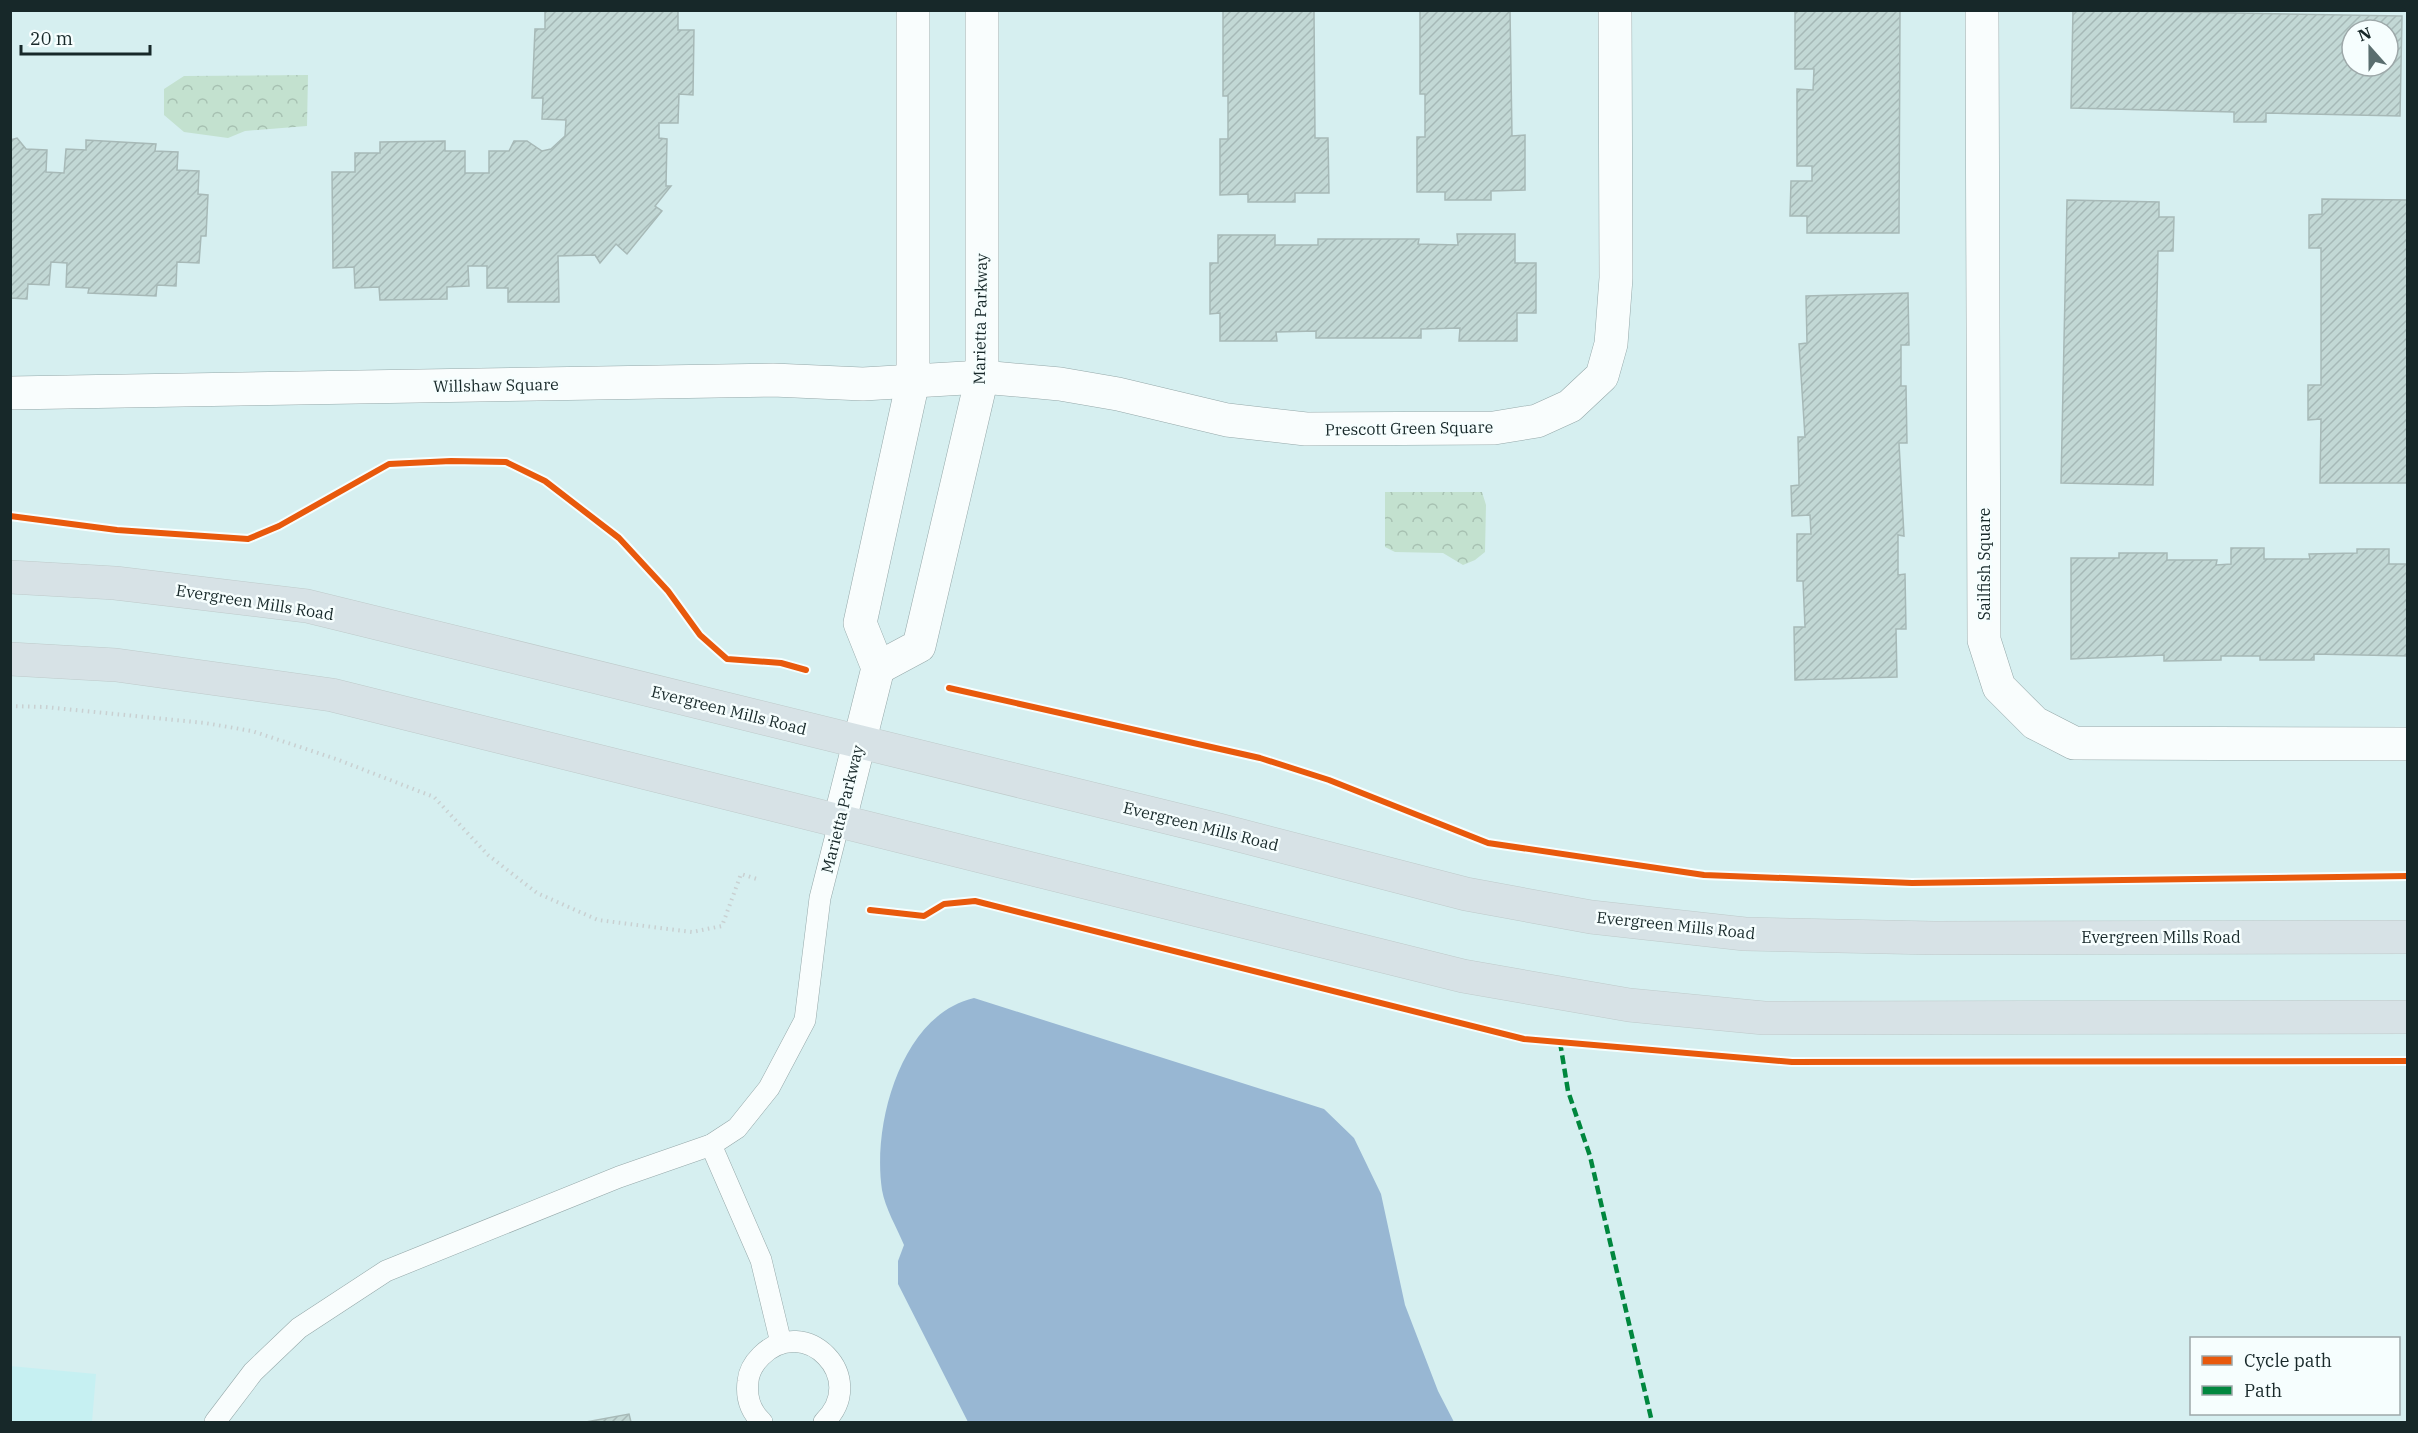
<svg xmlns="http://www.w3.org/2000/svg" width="2418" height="1433" font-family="'IBM Plex Serif',serif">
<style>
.built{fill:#c6f0f2}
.forest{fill:url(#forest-crowns)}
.water{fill:#98b7d3}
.building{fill:url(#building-hatch);stroke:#a7b9b7;stroke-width:1.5;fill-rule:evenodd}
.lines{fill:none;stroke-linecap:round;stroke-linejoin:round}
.lane-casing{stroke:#95a8a9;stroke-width:22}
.street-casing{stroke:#95a8a9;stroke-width:34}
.primary-casing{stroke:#becaca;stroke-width:34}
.path{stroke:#c9d0d1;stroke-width:4;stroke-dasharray:1.5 4.5;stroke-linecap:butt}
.lane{stroke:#f9fdfd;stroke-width:21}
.street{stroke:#f9fdfd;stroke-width:33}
.primary{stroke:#d7e2e6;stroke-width:33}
.quiet{stroke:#00873e;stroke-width:4.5;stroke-dasharray:9 4.5;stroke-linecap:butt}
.cycleway-casing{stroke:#f6fefe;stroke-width:10}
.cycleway{stroke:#e8590c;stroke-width:6}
.labels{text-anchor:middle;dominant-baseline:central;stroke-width:5;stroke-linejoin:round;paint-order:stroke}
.street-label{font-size:16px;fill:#172829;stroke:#f6fefe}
</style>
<defs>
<pattern id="forest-crowns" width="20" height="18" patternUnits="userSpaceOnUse" patternTransform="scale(1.5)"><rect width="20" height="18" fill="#c3e1cf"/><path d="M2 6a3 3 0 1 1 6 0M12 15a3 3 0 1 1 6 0" fill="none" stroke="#a7c1b2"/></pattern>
<pattern id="building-hatch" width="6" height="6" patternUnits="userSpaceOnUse" patternTransform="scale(1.5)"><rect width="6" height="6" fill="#c2d8d5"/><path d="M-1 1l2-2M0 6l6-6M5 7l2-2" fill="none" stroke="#a6b9b7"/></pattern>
</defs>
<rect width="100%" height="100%" fill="#d6eff0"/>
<polygon class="built" points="10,1366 96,1374 92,1422 11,1422"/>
<g class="forest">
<polygon points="308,75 307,126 245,131 228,138 184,132 164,115 164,89 184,76"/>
<polygon points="1385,492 1482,492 1486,505 1485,552 1475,560 1463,565 1443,553 1395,552 1385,547"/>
</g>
<path class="water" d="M974,998L1324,1109L1354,1138L1381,1194L1405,1305L1438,1391L1454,1422H968L898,1284V1261L904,1245C897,1228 885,1208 882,1190C872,1124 901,1015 974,998Z"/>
<g class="building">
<polygon points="545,10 678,10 678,30 694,30 693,95 679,94 678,123 659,123 659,138 667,139 666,186 671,186 655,206 662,211 627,254 616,244 600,263 595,255 558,256 559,302 508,302 508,288 487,288 487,266 468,266 469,286 447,287 447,299 380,300 379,287 355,288 354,267 333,268 332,172 355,172 355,153 380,153 380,142 445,141 445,151 465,151 465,173 489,173 489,151 509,151 514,141 527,141 542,151 551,149 565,136 566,120 542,119 543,98 532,98 535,29 545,29"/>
<polygon points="1223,10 1314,10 1315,138 1328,138 1329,193 1295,193 1295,202 1248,202 1248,194 1220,195 1220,139 1228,139 1228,96 1223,96"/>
<polygon points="1420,10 1510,10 1512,136 1525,135 1525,190 1491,191 1491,200 1445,200 1445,192 1417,192 1417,137 1425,137 1425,94 1420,94"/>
<polygon points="1795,10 1900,10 1899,233 1807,233 1807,216 1790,216 1791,181 1812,181 1812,166 1797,166 1797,89 1813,90 1814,69 1795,69"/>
<path d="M2073,10L2402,16L2400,116L2266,113V122H2234V112L2071,108ZM2352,30H2388V66H2352Z"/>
<polygon points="17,138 26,149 47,150 46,172 64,173 66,149 86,150 86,140 156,144 155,151 178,152 177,170 199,171 198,194 208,195 206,236 201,236 199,263 177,262 176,286 157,285 156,296 88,293 89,288 66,287 67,263 51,262 49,285 28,284 27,299 10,298 10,140"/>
<polygon points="2322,199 2408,200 2408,483 2320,483 2321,419 2308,420 2308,385 2321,385 2321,248 2309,248 2309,215 2322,214"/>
<polygon points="2067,200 2159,202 2159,217 2174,217 2173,251 2158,251 2153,485 2061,483"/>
<polygon points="1457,234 1515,234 1515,263 1536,263 1536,313 1517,313 1517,341 1459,341 1460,328 1421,329 1421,338 1316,338 1316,331 1276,332 1277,341 1220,341 1220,313 1210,314 1210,263 1218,263 1218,235 1275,235 1275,245 1318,245 1318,239 1419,239 1418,244 1458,245"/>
<polygon points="1908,293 1909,345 1901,345 1901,386 1906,386 1907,443 1899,443 1904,536 1898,535 1898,575 1905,574 1906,629 1896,629 1897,677 1795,680 1794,627 1805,627 1803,581 1797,581 1797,534 1811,534 1810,515 1792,516 1791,486 1799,485 1798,437 1805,437 1799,344 1807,343 1806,296"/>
<polygon points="2231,548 2264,548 2264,559 2310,559 2309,554 2357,553 2357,549 2389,549 2389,564 2408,564 2408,656 2314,654 2314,660 2260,660 2260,656 2221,656 2221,660 2164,661 2164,655 2071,659 2071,558 2119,558 2119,553 2167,553 2167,560 2217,560 2216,565 2231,564"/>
<polygon points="629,1414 631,1422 586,1422"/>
</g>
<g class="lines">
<defs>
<g id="lane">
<polyline points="711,1145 761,1260 781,1343"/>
<polyline points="215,1422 253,1372 299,1328 386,1271 619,1177 711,1145 737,1128 769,1088 805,1020 820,898 839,823"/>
<path d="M762,1422C750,1411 746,1397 748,1381C749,1371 754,1363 761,1356C805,1312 870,1378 824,1422"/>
</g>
<g id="street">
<polyline points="1982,10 1984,640 1999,687 2035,723 2074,743 2408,744"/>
<polyline points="10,393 773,380 863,384 982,377 1060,384 1118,394 1227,420 1306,429 1494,428 1537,421 1570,406 1602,376 1611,344 1616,278 1615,10"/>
<polyline points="878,668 919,646 982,377 982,10"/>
<polyline points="839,823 878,668 860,623 913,381 913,10"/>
</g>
<g id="primary">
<polyline points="10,577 115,583 307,606 1219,830 1466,894 1591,917 1745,934 1934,938 2408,937"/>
<polyline points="10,659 116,665 332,695 1463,976 1629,1005 1764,1018 2408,1017"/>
</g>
</defs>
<use href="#lane" class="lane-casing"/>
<use href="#street" class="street-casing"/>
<use href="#primary" class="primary-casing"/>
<g class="path">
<polyline points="10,516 117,530 248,539 279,526 389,464 451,461 506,462 545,481 619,538 668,591 700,635 727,659 781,663 806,670"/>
<polyline points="949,688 1260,758 1329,780 1488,843 1704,875 1912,883 2408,876"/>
<polyline points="10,706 45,707 205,723 252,731 336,759 434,797 488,855 537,893 598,920 692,932 722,926 741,874 760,880"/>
<polyline points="870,910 924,916 944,904 975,901 1524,1039 1659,1050"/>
<polyline points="1771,1060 2408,1061"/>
</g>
<use href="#lane" class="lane"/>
<use href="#street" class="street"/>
<use href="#primary" class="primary"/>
<polyline class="quiet" points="1560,1042 1568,1091 1590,1156 1652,1422"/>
<defs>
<g id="cycleway">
<polyline points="10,516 117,530 248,539 279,526 389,464 451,461 506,462 545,481 619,538 668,591 700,635 727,659 781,663 806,670"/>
<polyline points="949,688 1260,758 1329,780 1488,843 1704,875 1912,883 2408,876"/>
<polyline points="870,910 924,916 944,904 975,901 1524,1039 1792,1062 2408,1061"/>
</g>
</defs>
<use href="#cycleway" class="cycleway-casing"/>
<use href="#cycleway" class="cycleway"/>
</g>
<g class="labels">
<g class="street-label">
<text transform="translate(980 319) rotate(-89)">Marietta Parkway</text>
<text transform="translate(496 385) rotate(-1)">Willshaw Square</text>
<text transform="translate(1409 428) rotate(-1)">Prescott Green Square</text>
<text transform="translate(1984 564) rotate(-90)">Sailfish Square</text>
<text transform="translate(255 602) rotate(9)">Evergreen Mills Road</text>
<text transform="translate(729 710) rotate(14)">Evergreen Mills Road</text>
<text transform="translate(842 809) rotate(-76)">Marietta Parkway</text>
<text transform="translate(1201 826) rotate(14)">Evergreen Mills Road</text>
<text transform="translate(1676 925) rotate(6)">Evergreen Mills Road</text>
<text x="2161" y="937">Evergreen Mills Road</text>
</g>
</g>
<rect width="2418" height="1433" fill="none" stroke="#172829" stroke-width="24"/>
<rect x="2190" y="1337" width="210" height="78" fill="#f6fefe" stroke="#9da8a9" stroke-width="1.5"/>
<rect x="2202" y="1356" width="30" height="9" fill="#e8590c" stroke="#9da8a9" stroke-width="1.5"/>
<text x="2244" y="1367" font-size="18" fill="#172829">Cycle path</text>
<rect x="2202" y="1386" width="30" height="9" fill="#00873e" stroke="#9da8a9" stroke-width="1.5"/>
<text x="2244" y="1397" font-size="18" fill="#172829">Path</text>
<g transform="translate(2370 48) rotate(339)"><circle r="28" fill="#f6fefe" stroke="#9da8a9" stroke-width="1.5"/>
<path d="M0-4.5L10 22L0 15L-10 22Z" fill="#5a6e6f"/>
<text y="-9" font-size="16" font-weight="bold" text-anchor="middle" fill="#172829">N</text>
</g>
<path d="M21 45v9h129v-9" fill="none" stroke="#172829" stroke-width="3"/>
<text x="30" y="45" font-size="18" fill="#172829" stroke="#f6fefe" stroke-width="4.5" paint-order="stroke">20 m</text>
</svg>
